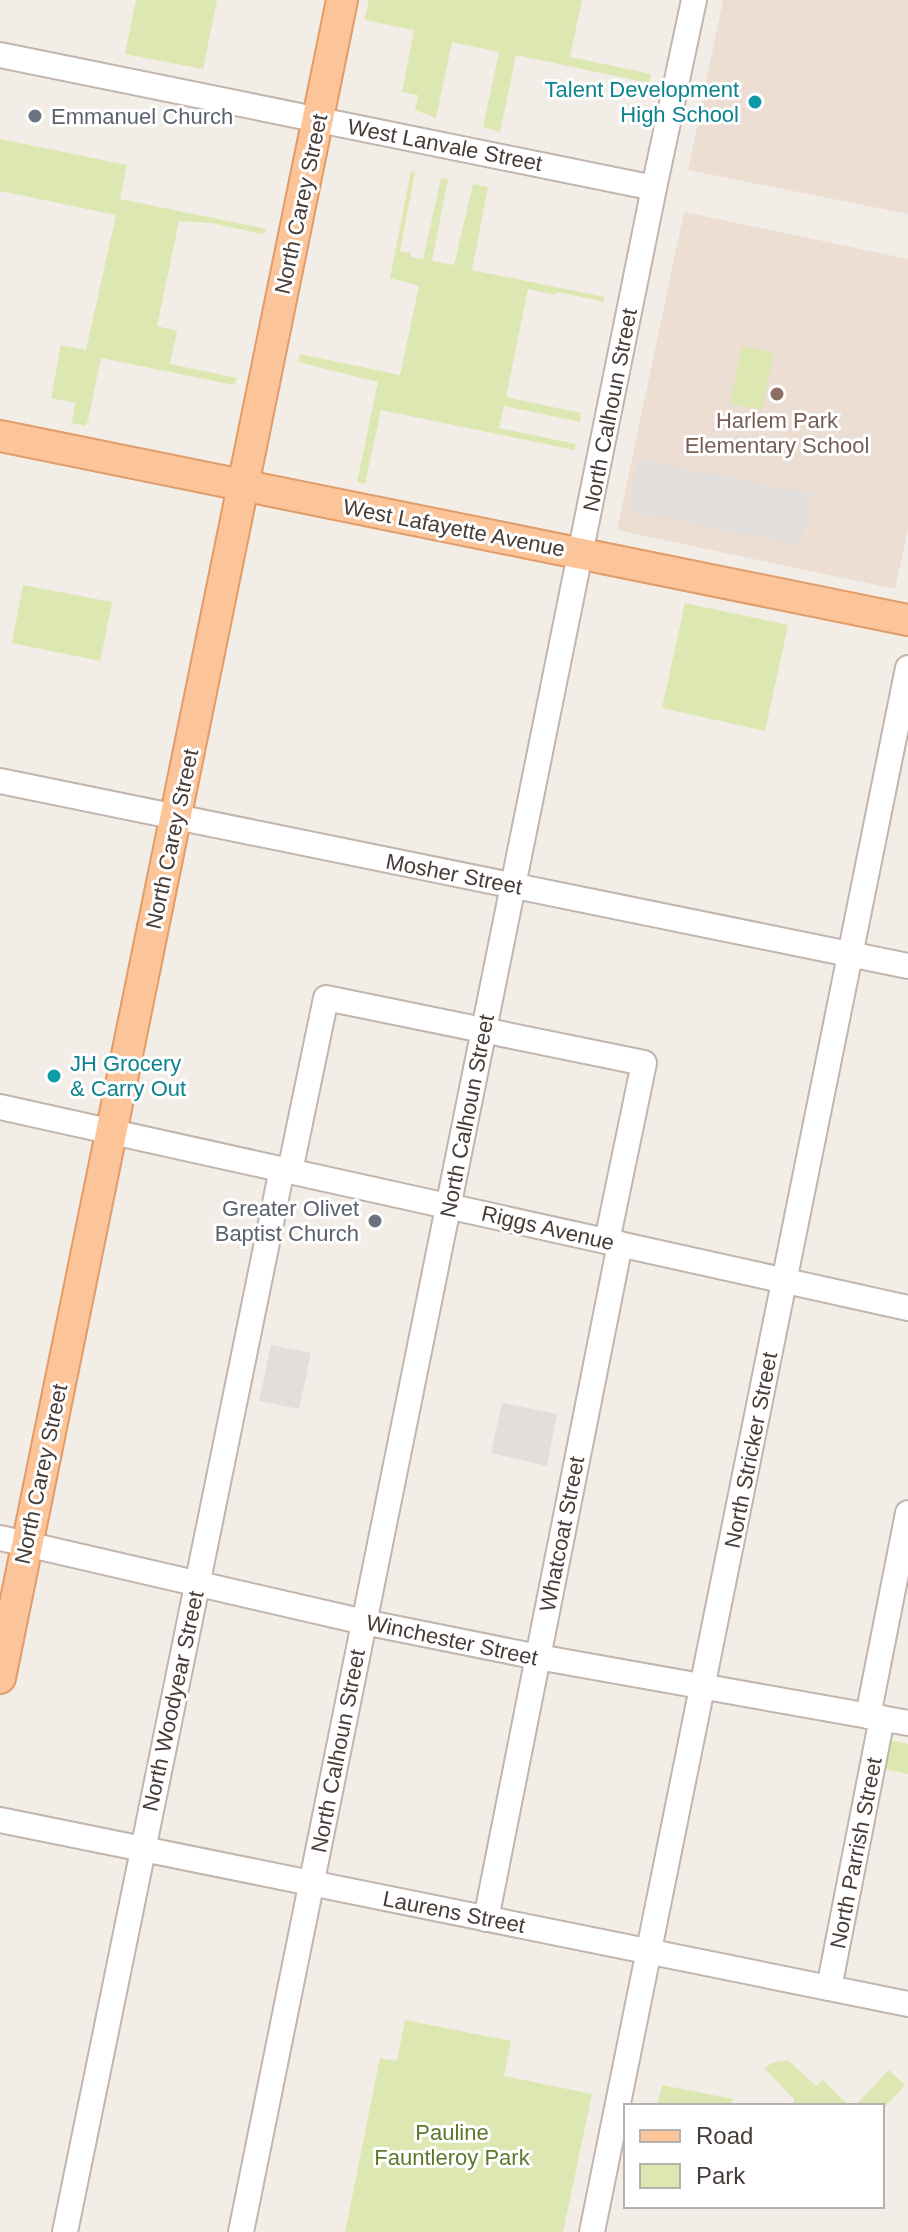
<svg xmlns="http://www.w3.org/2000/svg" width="908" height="2232" font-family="Helvetica,sans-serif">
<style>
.education{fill:#ecded2}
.green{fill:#dde7b1}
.parking{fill:#e2dedc}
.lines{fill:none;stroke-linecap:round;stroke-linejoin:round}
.minor-casing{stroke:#c2b5ad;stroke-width:28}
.major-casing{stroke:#e19c68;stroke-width:34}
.minor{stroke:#fff;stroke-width:24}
.major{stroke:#fcc499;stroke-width:30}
.culture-dot{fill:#0f9aa8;stroke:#fff;stroke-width:3}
.worship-dot{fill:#6b7280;stroke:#fff;stroke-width:3}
.education-dot{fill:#8d6e63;stroke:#fff;stroke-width:3}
.labels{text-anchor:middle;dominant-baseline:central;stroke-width:6;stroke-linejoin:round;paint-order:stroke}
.culture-label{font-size:22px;fill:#0d838f;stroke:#fff;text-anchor:end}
.worship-label{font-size:22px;fill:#5b616d;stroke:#fff;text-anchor:start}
.street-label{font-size:22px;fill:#473c37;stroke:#fff}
.education-label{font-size:22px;fill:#785e54;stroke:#fff}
.park-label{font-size:22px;fill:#5d772b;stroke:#fff}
</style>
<rect width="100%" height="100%" fill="#f3ede8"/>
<g class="education">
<polygon points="723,0 908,0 908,214 688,170"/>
<polygon points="684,212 908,259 908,529 895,589 617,530"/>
</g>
<g class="green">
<polygon points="136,0 217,0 203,69 125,54"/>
<polygon points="369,0 582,0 570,57 651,74 649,83 516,55 500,132 483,127 499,52 452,42 436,118 415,110 418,95 402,92 414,30 364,20"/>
<polygon points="0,139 127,165 120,199 267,229 262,234 211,223 179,221 157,326 177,331 170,364 237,378 234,385 101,358 88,421 85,426 72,423 75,403 51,398 61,345 86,350 116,215 0,191"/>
<polygon points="411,171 415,172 400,251 411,253 411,257 423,259 441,178 448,179 432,261 454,265 473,184 488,187 472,270 605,297 602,305 602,301 557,292 555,295 528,289 506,397 581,413 580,422 504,406 499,428 576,444 574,450 381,410 365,484 357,482 378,382 298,362 300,354 400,375 419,286 390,278"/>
<polygon points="742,346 774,352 762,410 730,404"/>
<polygon points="23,585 112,602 100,661 12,643"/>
<polygon points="685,603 788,625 765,731 662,708"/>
<polygon points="890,1740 908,1744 908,1774 884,1769"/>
<polygon points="405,2020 511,2041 504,2076 592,2094 563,2232 345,2232 380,2058 397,2061"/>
<polygon points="788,2060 816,2086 823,2080 849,2106 793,2106 794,2099 765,2069 771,2063"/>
<polygon points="889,2070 905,2085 882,2110 882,2106 855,2106"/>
<polygon points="662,2085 733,2099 731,2106 657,2106"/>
</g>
<g class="parking">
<polygon points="638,459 812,494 801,545 628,510"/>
<polygon points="271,1345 311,1353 299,1409 259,1401"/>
<polygon points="502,1403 557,1414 547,1466 491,1453"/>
</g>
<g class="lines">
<defs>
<g id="minor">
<polyline points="0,55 654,188"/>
<polyline points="0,781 908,966"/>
<polyline points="0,1107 908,1308"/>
<polyline points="290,1171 326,998 644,1063 607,1241"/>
<polyline points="0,1538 364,1622 538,1657 908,1723"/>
<polyline points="868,1716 908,1513"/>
<polyline points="0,1820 908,2004"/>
<polyline points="486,1919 620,1244"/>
<polyline points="829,1988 882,1718"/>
<polyline points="65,2232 282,1169"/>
<polyline points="241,2232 654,188 694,0"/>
<polyline points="592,2232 908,668"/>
</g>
<g id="major">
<polyline points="0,436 908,620"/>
<polyline points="0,1678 342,0"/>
</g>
</defs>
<use href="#minor" class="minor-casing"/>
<use href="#major" class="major-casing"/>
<use href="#minor" class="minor"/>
<use href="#major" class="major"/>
</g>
<g class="culture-dot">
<circle cx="755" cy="102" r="8"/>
<circle cx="54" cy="1076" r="8"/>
</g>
<g class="worship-dot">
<circle cx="35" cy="116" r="8"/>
<circle cx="375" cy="1221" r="8"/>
</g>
<circle class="education-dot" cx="777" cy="394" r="8"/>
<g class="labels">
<g class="culture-label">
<text x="739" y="89">Talent Development<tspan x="739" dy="25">High School</tspan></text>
<text x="70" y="1063" text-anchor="start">JH Grocery<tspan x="70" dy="25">&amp; Carry Out</tspan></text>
</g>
<g class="worship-label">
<text x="51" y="116">Emmanuel Church</text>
<text x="359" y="1208" text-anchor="end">Greater Olivet<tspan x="359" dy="25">Baptist Church</tspan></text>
</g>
<g class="street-label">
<text transform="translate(445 145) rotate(11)">West Lanvale Street</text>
<text transform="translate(301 204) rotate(-78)">North Carey Street</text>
<text transform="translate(610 410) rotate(-79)">North Calhoun Street</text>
<text transform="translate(454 528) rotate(11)">West Lafayette Avenue</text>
<text transform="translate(172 839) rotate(-78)">North Carey Street</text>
<text transform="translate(454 874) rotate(11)">Mosher Street</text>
<text transform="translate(467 1116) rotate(-79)">North Calhoun Street</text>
<text transform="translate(548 1228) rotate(13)">Riggs Avenue</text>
<text transform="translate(751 1450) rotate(-79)">North Stricker Street</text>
<text transform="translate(41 1474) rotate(-78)">North Carey Street</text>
<text transform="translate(562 1534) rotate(-79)">Whatcoat Street</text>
<text transform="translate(452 1640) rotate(12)">Winchester Street</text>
<text transform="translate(173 1701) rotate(-78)">North Woodyear Street</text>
<text transform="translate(338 1751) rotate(-79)">North Calhoun Street</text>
<text transform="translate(856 1853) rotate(-79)">North Parrish Street</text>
<text transform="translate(454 1912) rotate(11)">Laurens Street</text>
</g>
<g class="education-label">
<text x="777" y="420">Harlem Park<tspan x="777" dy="25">Elementary School</tspan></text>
</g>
<g class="park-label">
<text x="452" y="2132">Pauline<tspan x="452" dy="25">Fauntleroy Park</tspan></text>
</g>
</g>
<rect x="624" y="2104" width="260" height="104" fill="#ffffff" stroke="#b5b1af" stroke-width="2"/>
<rect x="640" y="2130" width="40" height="12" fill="#fcc499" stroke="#b5b1af" stroke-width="2"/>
<text x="696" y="2144" font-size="24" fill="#473c37">Road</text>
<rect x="640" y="2164" width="40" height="24" fill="#dde7b1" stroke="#b5b1af" stroke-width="2"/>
<text x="696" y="2184" font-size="24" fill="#473c37">Park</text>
</svg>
